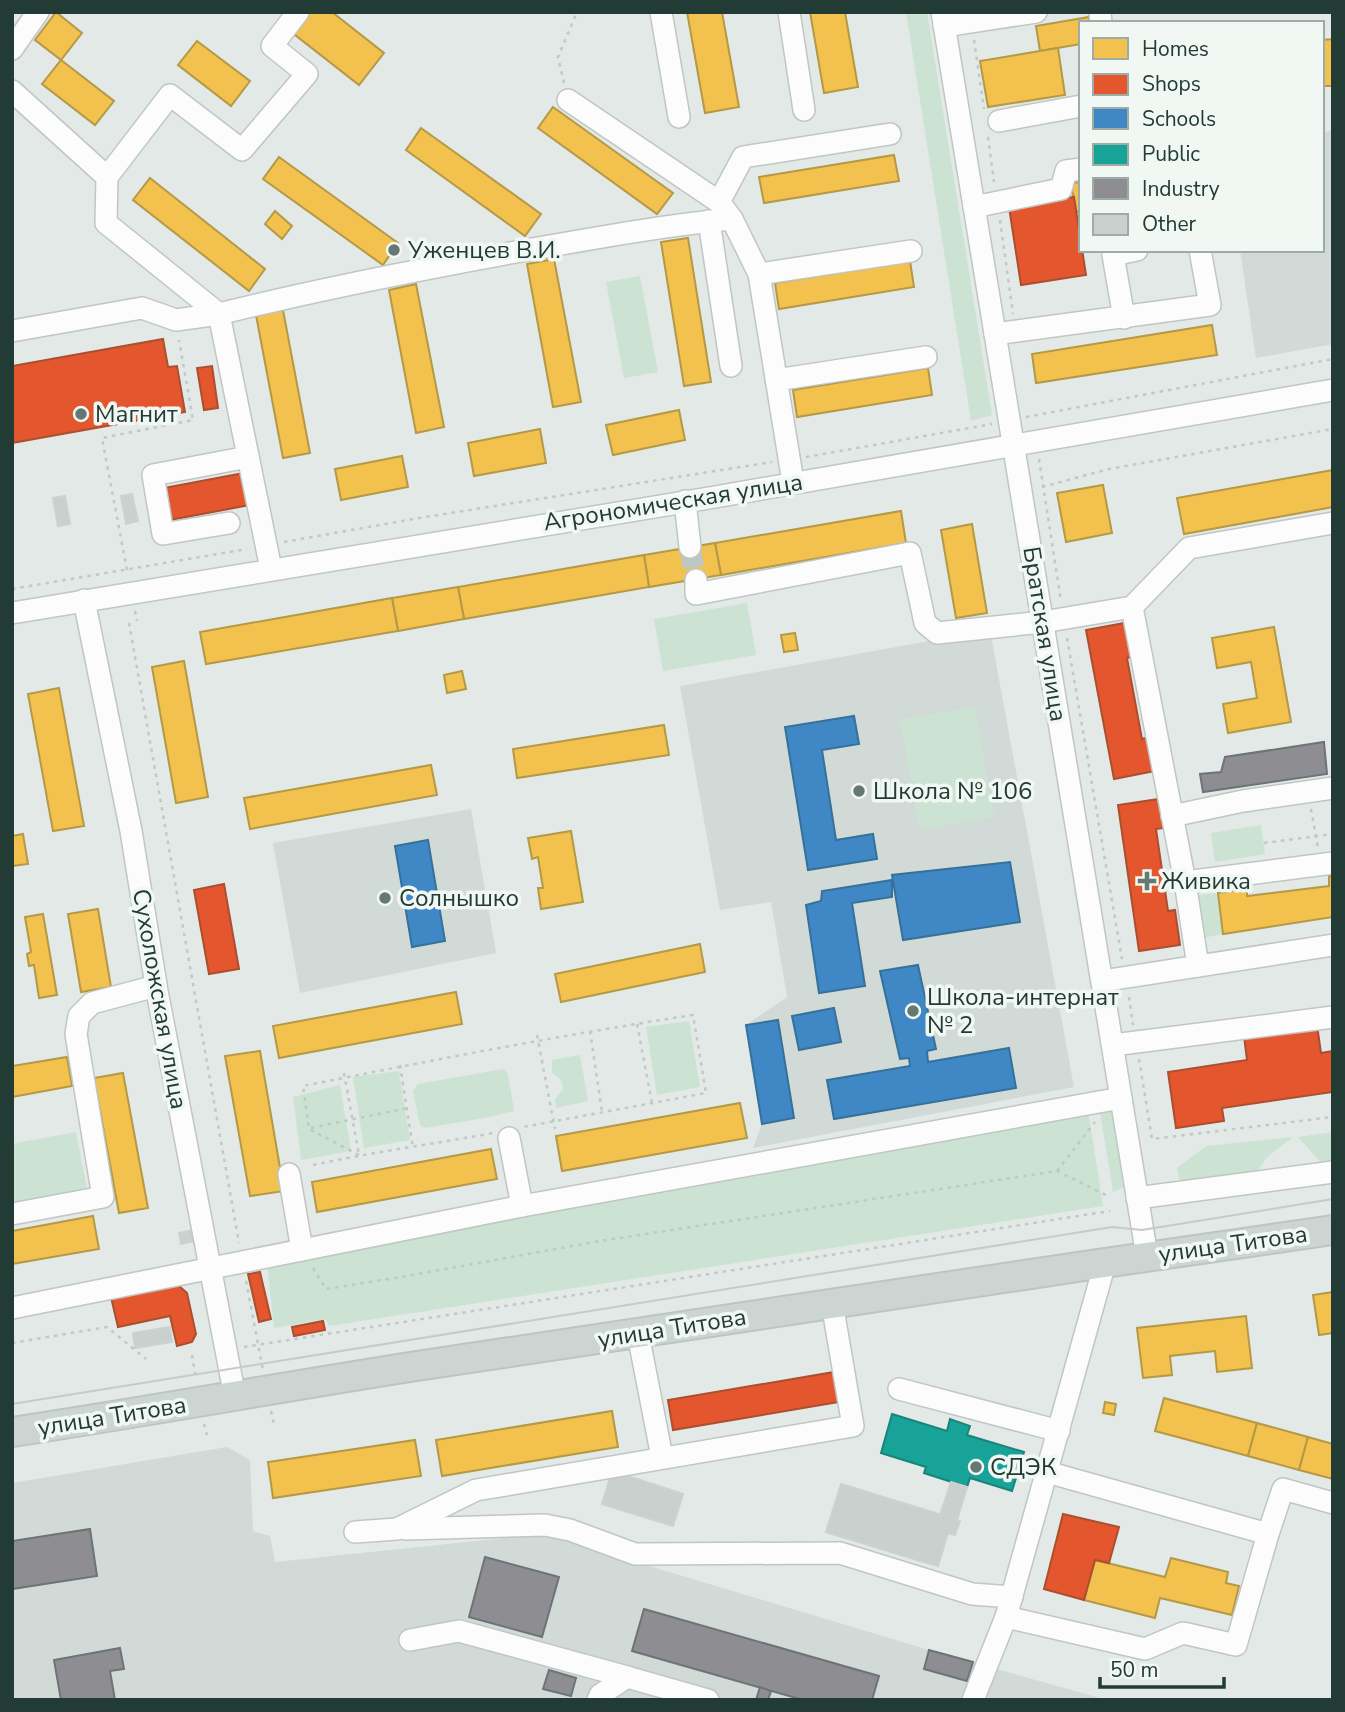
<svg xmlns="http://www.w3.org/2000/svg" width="1345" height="1712" font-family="'Nunito Sans',sans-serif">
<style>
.built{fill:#d1dad6}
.green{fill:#cce2d3}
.homes{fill:#f2c14e;stroke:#b49946;stroke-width:2}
.shops{fill:#e4572e;stroke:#aa4f30;stroke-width:2}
.schools{fill:#3f88c5;stroke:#36719a;stroke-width:2}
.public{fill:#17a398;stroke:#1a847a;stroke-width:2}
.industry{fill:#8d8d92;stroke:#6d7476;stroke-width:2}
.building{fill:#cad0cd;stroke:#ccd2cf;stroke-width:2}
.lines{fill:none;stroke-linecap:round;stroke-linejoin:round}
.minor-tunnel{stroke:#bcc6c2;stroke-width:21;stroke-dasharray:21 10;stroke-linecap:butt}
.minor-casing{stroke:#c0c6c3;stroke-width:24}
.major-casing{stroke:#bcc5c2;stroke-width:32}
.path{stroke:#c0c9c5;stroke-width:2.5;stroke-dasharray:3.5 5;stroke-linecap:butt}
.minor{stroke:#fbfcfb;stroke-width:21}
.major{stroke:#cdd5d2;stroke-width:28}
.tram{stroke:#c7cac9;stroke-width:2}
.poi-dot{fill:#667872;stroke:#f1f8f4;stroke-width:2.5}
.labels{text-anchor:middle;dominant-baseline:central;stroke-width:7;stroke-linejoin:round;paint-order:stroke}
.poi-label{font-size:24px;fill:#223b34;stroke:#f1f8f4;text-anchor:start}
.street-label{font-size:24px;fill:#223b34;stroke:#f1f8f4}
</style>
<rect width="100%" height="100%" fill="#e3e9e6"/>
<g class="built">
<polygon points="1333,131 1333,344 1256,358 1240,250 1322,250 1322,132"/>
<polygon points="990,630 1074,1087 753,1148 762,1124 746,1025 787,997 771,902 720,910 680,686"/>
<polygon points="471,809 496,953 300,993 273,843"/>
<polygon points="227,1447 250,1460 253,1531 270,1536 275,1562 543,1534 929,1650 1107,1700 12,1700 12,1483"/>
</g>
<g class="green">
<polygon points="906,12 927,12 992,415 971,421"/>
<polygon points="640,276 658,372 624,378 606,282"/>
<polygon points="747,603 756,655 663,671 654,619"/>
<polygon points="975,707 994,817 919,830 900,719"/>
<polygon points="1261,825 1265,854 1215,862 1211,833"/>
<polygon points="1218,893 1223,934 1202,938 1197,895"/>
<polygon points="689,1021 700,1087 657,1095 646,1027"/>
<polygon points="580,1055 588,1101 556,1108 555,1099 563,1089 562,1081 552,1072 552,1060"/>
<polygon points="503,1069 508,1074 514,1111 490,1117 425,1128 420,1125 413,1091 418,1084"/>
<polygon points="399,1071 410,1140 364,1148 353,1077"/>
<polygon points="340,1085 351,1151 301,1160 293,1097"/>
<polygon points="1111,1109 1119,1115 1129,1184 1113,1192 1100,1112"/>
<polygon points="1088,1110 1103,1206 329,1326 326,1319 274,1328 267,1262"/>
<polygon points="76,1132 87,1189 12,1204 12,1144"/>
<polygon points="1333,1132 1333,1163 1323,1165 1298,1137"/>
<polygon points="1293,1137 1267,1157 1255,1174 1180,1183 1177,1168 1206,1146"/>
</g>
<g class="homes">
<polygon points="56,12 82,33 61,60 35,40"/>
<polygon points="305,12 332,12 384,53 359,85 290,31"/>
<polygon points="687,12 722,12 739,107 705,113"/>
<polygon points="810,12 845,12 858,87 824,93"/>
<polygon points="1089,17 1090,23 1081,23 1081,44 1040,51 1036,26"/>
<polygon points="1333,39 1333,86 1322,86 1322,40"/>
<polygon points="197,41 250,81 231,106 178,65"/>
<polygon points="1058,48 1065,95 988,107 980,61"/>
<polygon points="61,60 114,101 95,125 42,84"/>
<polygon points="553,107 673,193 657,214 538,128"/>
<polygon points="421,128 541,214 525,236 406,150"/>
<polygon points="894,155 899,181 764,203 759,177"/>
<polygon points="279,157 398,243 383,265 263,179"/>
<polygon points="150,178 265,269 249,291 133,200"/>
<polygon points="1081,182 1081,211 1076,212 1071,183"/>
<polygon points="275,211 292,226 282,239 265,224"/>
<polygon points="688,238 711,382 684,386 661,242"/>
<polygon points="554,259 581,402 553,407 527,264"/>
<polygon points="910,261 914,287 779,309 775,283"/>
<polygon points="416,284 444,427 416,433 389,290"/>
<polygon points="283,310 310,453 283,458 256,315"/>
<polygon points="1212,325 1217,355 1036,383 1032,354"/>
<polygon points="928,368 932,395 797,417 793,390"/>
<polygon points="679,410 685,440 613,455 606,425"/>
<polygon points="540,429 546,463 474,476 468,443"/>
<polygon points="402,456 408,487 341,500 335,469"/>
<polygon points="1333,470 1333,507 1184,534 1177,498"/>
<polygon points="1103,485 1112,533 1066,542 1057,493"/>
<polygon points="901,511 906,543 721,575 715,543"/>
<polygon points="972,524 987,613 956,618 941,530"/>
<polygon points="715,543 721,575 649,587 644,555"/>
<polygon points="644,555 649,587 464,619 458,587"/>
<polygon points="458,587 464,619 398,631 392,598"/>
<polygon points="392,598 398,631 206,664 200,632"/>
<polygon points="1274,627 1291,722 1228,733 1223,704 1257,698 1251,662 1217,668 1212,638"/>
<polygon points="795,633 798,650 784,652 781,635"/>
<polygon points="184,661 208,797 176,803 152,667"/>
<polygon points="462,671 466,689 447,693 444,675"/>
<polygon points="59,688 84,826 53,831 28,694"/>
<polygon points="664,725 669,755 517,778 513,749"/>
<polygon points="431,765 437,795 250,829 244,798"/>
<polygon points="571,831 583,902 541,909 538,888 543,888 538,857 532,859 528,838"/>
<polygon points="23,834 28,864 12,866 12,836"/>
<polygon points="1329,876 1333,876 1333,917 1223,934 1218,893 1247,889 1247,896 1329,886"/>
<polygon points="98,909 111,987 81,992 68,914"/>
<polygon points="43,914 57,995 39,998 34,965 29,966 27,954 31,952 25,917"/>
<polygon points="700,944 705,972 561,1002 555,974"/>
<polygon points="456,992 462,1024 279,1058 273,1026"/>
<polygon points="260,1051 284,1191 250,1196 225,1056"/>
<polygon points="67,1057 72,1086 12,1097 12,1066"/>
<polygon points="123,1073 148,1208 119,1213 94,1078"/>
<polygon points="740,1103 747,1138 562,1171 556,1136"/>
<polygon points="491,1149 497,1179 317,1212 312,1182"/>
<polygon points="93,1216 99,1249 12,1264 12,1231"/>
<polygon points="1333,1292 1333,1333 1319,1335 1313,1295"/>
<polygon points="1246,1316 1252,1368 1217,1372 1215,1351 1170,1356 1172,1375 1143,1378 1137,1328"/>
<polygon points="1164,1398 1257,1423 1248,1456 1155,1431"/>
<polygon points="1105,1402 1116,1404 1114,1415 1103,1413"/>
<polygon points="612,1411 618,1447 442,1476 436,1440"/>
<polygon points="1257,1423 1308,1437 1299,1470 1248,1456"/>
<polygon points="1308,1437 1333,1444 1333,1479 1299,1470"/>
<polygon points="415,1440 421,1476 273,1498 268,1462"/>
<polygon points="1171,1558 1228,1572 1226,1583 1239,1586 1232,1615 1160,1598 1155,1618 1084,1600 1095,1560 1165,1577"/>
</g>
<g class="shops">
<polygon points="1074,197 1086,275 1021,285 1009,207"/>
<polygon points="163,339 168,367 177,366 185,412 12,443 12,366"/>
<polygon points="212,366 218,408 204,410 197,368"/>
<polygon points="244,473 250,505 170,520 164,488"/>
<polygon points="1130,622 1136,656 1127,658 1142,739 1149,737 1155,771 1114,779 1086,630"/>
<polygon points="1159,799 1164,828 1156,829 1168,911 1175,910 1180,945 1139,951 1118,805"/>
<polygon points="224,884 239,969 209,974 194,890"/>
<polygon points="1317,1025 1321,1053 1333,1051 1333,1092 1222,1108 1224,1121 1176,1128 1168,1072 1247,1060 1244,1036"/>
<polygon points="260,1272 271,1319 259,1322 248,1274"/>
<polygon points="178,1285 187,1293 196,1334 192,1342 177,1346 170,1316 118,1327 111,1297"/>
<polygon points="323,1321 325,1330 294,1336 292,1327"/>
<polygon points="834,1372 839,1402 673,1430 668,1400"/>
<polygon points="1063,1514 1119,1527 1109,1563 1095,1560 1084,1600 1044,1589"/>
</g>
<g class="schools">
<polygon points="854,716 859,744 822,750 836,840 873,834 877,859 808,870 785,727"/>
<polygon points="428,840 445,941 412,947 395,846"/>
<polygon points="1010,862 1020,922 903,940 892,875"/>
<polygon points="892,880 892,897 852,903 865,986 819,993 806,905 821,901 822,891"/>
<polygon points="918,965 936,1049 927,1051 928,1062 1009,1048 1016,1088 834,1119 827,1080 910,1066 909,1058 900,1059 880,971"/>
<polygon points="834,1008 841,1042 799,1050 792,1016"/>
<polygon points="778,1020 794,1118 762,1124 746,1025"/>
</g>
<polygon class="public" points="892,1414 947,1431 950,1419 970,1426 967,1435 1024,1452 1012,1491 970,1478 967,1487 924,1473 926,1467 881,1453"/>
<g class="industry">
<polygon points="1324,742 1327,774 1203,792 1200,774 1221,772 1225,757"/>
<polygon points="90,1529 97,1576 12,1589 12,1541"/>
<polygon points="485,1557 559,1577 542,1637 469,1617"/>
<polygon points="644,1609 879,1676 872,1700 803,1700 632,1651"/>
<polygon points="120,1648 124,1669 110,1671 115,1700 61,1700 54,1660"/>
<polygon points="929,1650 973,1662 967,1681 924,1669"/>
<polygon points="549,1670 576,1678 571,1696 543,1689"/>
<polygon points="760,1687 771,1691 768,1700 756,1700"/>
</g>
<g class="building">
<polygon points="132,494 138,521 126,524 121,496"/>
<polygon points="65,496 70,524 58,526 53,498"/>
<polygon points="193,1230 195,1241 181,1244 179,1233"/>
<polygon points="170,1327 172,1342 135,1348 133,1333"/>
<polygon points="612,1471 683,1494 673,1526 602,1504"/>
<polygon points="951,1482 967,1487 957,1520 940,1515"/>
<polygon points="841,1484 932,1512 917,1560 826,1532"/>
<polygon points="932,1512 960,1521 955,1535 948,1533 938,1566 917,1560"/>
</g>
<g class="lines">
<polyline class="minor-tunnel" points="690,547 696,580"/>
<defs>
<g id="minor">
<path d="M298,12L272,46L307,74L242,150L170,95L107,177L106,223L219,314C315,290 412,271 510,253C584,240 658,226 732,219"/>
<polyline points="661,12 679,117"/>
<polyline points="789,12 804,110"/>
<polyline points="942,12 1147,1256"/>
<polyline points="1100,12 1101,23"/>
<polyline points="944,26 1036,12"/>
<polyline points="12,49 38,12"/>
<polyline points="12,91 107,177"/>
<polyline points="568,100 719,202 732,219 759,274 793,482"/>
<polyline points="999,121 1081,106"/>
<polyline points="719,202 743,157 890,134"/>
<polyline points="974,207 1061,189 1066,171 1081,169"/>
<polyline points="709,221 731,366"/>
<polyline points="759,274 911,251"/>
<polyline points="1124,318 1113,255 1137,250"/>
<polyline points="12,331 142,308 176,320 219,314 271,569"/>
<polyline points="995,334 1210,305 1200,250"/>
<polyline points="776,380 926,357"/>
<polyline points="685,501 690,547"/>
<polyline points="229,523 163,534 153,475 248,457"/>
<polyline points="696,580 696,594 910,553 925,623 937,633 1043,622 1132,607 1189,548 1333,523"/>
<polyline points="84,600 131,831 157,991 235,1397"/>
<polyline points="1132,607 1185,882 1198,966"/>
<polyline points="12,613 715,497 1333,390"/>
<polyline points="1172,816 1243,801 1333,788"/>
<polyline points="1185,882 1333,863"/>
<polyline points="1102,981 1333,945"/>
<polyline points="1113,1045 1333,1017"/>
<polyline points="509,1138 522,1206"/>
<polyline points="289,1174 302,1250"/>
<polyline points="1137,1198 1333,1172"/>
<polyline points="12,1214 103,1197 76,1034 79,1016 92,1003 156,986"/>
<polyline points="12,1308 522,1206 1121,1098"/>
<polyline points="638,1334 662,1457"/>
<polyline points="899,1389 1059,1431"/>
<polyline points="406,1529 545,1525 570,1530 635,1554 840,1553 972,1594 1012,1597"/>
<polyline points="355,1532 397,1529 476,1490 853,1426 832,1303"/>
<polyline points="1268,1534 1283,1489 1333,1503"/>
<polyline points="1006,1617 1145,1649 1183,1633 1236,1645 1268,1534 1047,1472"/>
<polyline points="410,1640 459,1631 627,1677"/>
<polyline points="598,1700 600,1695 627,1677 708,1700"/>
<polyline points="973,1700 1006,1617 1105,1263"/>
</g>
<path id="major" d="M12,1432C145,1412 277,1388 410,1367C717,1320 1025,1274 1333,1230"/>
</defs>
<use href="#minor" class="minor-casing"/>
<use href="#major" class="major-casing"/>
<g class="path">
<polyline points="974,40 984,109"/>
<polyline points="564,83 558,57 577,12"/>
<polyline points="988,137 994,182"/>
<polyline points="1000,220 1013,314"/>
<polyline points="1026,417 1333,359"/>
<polyline points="806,457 992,424"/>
<polyline points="1039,459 1061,601"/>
<polyline points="1042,487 1109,469 1333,429"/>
<polyline points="284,542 419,518 772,462"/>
<polyline points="127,570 102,438 193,420 179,340"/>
<polyline points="12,589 247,549"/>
<polyline points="135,611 137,621"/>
<polyline points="129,623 239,1243"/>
<polyline points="1067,638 1122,959"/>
<polyline points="1311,809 1318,848"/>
<polyline points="1264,843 1333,834"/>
<polyline points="1129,997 1133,1025"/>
<polyline points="637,1024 652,1103"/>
<polyline points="590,1031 602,1112"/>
<polyline points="537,1035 555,1129"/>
<polyline points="1139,1059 1152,1139 1333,1117"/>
<polyline points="400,1065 413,1148"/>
<polyline points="344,1073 359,1155"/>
<polyline points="311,1128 407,1108"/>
<path d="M359,1155L309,1129L303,1086C433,1060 562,1035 693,1015L706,1093L523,1127"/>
<path d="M313,1165C373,1152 433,1144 493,1133"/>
<polyline points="1057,1171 1095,1122"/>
<polyline points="313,1268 326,1289 401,1277 600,1241 1057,1171 1108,1196"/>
<polyline points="246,1281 263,1370"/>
<polyline points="12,1343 107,1327 146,1359"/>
<polyline points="244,1347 1110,1211"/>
<polyline points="192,1355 196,1379"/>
<polyline points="271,1411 274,1425"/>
<polyline points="204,1424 207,1435"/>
</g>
<use href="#minor" class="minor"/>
<use href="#major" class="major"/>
<polyline class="tram" points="12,1404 1112,1227 1142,1230 1333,1199"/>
</g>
<g class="poi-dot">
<circle cx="394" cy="250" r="7"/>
<circle cx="81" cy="414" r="7"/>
<circle cx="859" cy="791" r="7"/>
<path d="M1143.5 870.5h7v7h7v7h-7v7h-7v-7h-7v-7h7z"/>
<circle cx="385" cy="898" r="7"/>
<circle cx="913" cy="1011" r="7"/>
<circle cx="976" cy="1467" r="7"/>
</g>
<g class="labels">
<g class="poi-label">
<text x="408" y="250">Уженцев В.И.</text>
<text x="95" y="414">Магнит</text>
<text x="873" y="791">Школа № 106</text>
<text x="1161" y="881">Живика</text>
<text x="399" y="898">Солнышко</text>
<text x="927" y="997">Школа-интернат<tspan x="927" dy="28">№ 2</tspan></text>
<text x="990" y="1467">СДЭК</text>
</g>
<g class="street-label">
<text transform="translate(673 502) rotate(-9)">Агрономическая улица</text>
<text transform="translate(1045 634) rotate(81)">Братская улица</text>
<text transform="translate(160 999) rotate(80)">Сухоложская улица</text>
<text transform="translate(1233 1244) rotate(-8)">улица Титова</text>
<text transform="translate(672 1328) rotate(-9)">улица Титова</text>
<text transform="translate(112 1416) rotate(-9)">улица Титова</text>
</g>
</g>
<rect width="1345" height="1712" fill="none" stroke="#223b34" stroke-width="28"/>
<rect x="1079" y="21" width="245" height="231" fill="#f1f8f4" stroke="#9eaca7" stroke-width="2"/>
<rect x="1093" y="38" width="35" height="21" fill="#f2c14e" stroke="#9eaca7" stroke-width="2"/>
<text x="1142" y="56" font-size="21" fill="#223b34">Homes</text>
<rect x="1093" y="74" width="35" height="21" fill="#e4572e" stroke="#9eaca7" stroke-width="2"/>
<text x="1142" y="91" font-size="21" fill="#223b34">Shops</text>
<rect x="1093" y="108" width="35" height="21" fill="#3f88c5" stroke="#9eaca7" stroke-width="2"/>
<text x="1142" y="126" font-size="21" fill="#223b34">Schools</text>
<rect x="1093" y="144" width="35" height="21" fill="#17a398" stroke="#9eaca7" stroke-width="2"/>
<text x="1142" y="161" font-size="21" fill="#223b34">Public</text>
<rect x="1093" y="178" width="35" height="21" fill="#8d8d92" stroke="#9eaca7" stroke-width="2"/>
<text x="1142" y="196" font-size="21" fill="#223b34">Industry</text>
<rect x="1093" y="214" width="35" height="21" fill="#cad0cd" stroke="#9eaca7" stroke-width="2"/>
<text x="1142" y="231" font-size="21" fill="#223b34">Other</text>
<path d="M1100 1677v10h124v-10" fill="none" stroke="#223b34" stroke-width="3.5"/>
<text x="1110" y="1677" font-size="21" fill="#223b34" stroke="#f1f8f4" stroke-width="5" paint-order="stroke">50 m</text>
</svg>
